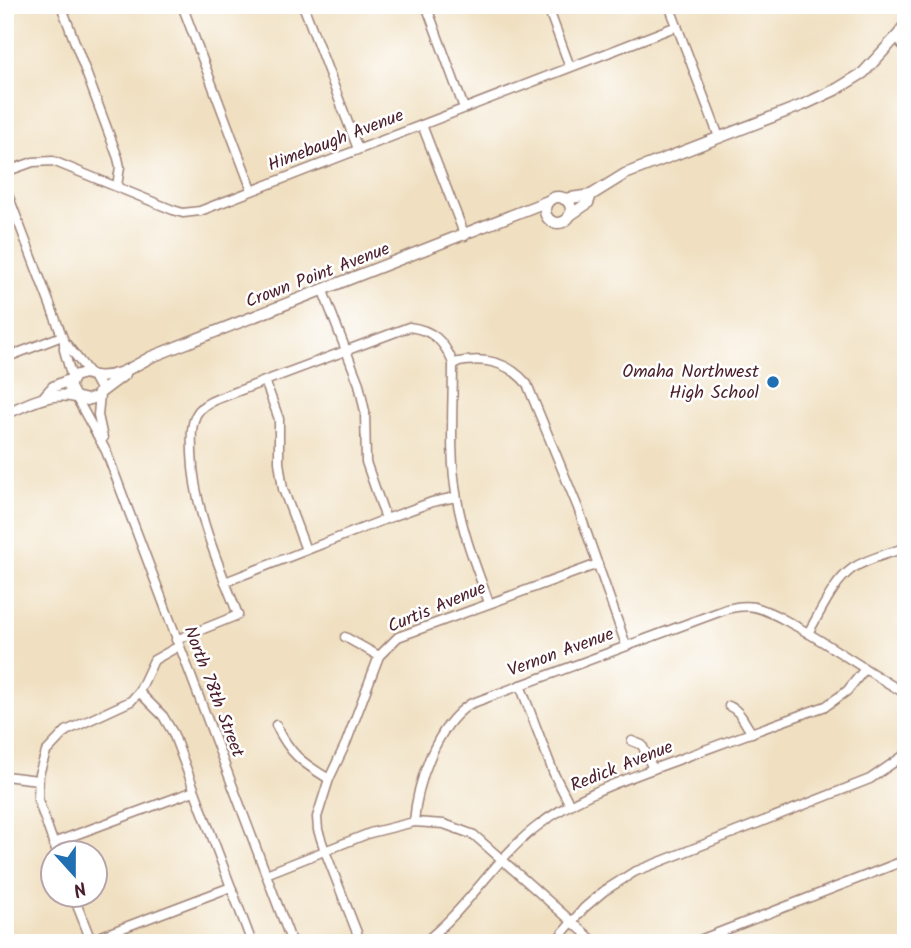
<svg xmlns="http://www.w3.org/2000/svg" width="911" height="948" font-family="Kalam,sans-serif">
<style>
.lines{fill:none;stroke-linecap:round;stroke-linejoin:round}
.minor-casing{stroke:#9d8076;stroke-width:11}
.major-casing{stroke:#9d8076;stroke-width:13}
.minor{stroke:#fff;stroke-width:8}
.major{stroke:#fff;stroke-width:10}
.poi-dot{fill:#1f6fb2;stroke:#fff;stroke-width:2.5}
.labels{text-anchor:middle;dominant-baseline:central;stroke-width:5;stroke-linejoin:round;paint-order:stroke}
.street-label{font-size:18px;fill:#4a1f2b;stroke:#fff}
.poi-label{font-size:18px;fill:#4a1f2b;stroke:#fff;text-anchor:end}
</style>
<rect width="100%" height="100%" fill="#fff"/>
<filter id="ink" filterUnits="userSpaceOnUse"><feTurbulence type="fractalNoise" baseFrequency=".0143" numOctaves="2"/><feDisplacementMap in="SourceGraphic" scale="14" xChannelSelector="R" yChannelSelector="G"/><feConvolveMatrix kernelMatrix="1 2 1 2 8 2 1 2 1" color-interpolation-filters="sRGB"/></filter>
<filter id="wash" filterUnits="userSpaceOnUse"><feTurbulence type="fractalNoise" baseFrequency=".00686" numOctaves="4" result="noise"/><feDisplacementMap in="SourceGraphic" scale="28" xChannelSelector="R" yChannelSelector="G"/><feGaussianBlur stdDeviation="1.57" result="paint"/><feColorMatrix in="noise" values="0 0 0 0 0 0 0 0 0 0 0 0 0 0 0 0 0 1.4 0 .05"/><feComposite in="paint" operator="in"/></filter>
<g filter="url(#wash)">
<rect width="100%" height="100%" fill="#f0e0c1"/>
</g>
<g filter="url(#ink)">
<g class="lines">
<defs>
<g id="minor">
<polyline points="61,5 118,158 120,167 117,186"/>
<polyline points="182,5 252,190"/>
<polyline points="303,5 358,149"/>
<polyline points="426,5 464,108"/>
<polyline points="547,5 570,67"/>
<polyline points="669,5 719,137"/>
<polyline points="422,125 465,236"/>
<polyline points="5,172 33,162 53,161 173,210 183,213 200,211 677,26"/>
<polyline points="5,187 64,341 90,374"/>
<polyline points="323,291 359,384 365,412 366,462 386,519"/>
<polyline points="64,341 64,350 72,378"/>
<polyline points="5,358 62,336"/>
<path d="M453,363C482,357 507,360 527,384L578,508L626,645"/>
<polyline points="265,381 279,419 279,462 283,489 306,550"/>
<polyline points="100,394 98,415 103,438"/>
<polyline points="77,399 106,451 292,943"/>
<polyline points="225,582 386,519 432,502 456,497"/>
<path d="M808,633C821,612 833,582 853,568C868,558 889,554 906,547"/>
<polyline points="345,637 379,656"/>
<path d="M176,640L238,615C218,562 194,511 192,453C192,441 190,427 196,415C200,407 209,402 217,399L409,327C433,330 444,341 453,363C453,408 449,455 457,499C463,535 477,569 489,603"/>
<polyline points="520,685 554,774 570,805"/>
<polyline points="139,692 163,716 173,733 252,943"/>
<path d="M729,706C741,711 744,723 752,733"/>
<path d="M276,725C290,754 301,762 329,779"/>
<polyline points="632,741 642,745 653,769"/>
<polyline points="5,776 38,780"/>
<polyline points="414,822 444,824 474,835 596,943"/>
<polyline points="53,843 194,791"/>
<polyline points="57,853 38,800 39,774 46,752 66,731 131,701 139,692 154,660 179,646"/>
<path d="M266,874L370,833L414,822C417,783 436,726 470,704L727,609C736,607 744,605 754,607C768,610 781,618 794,625C832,646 868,672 906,694"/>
<polyline points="73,895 92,943"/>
<polyline points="91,940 231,887"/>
<polyline points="361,943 325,851 318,830 317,817 329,779 346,743 379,656 398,637 598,564"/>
<path d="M423,943C466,911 493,861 535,828C577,794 630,778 680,759C729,741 777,723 826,706L847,691L864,670"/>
<polyline points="554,943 584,908 604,891 634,872 870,779 906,754"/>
<polyline points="692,943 906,860"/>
</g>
<g id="major">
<path d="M906,25C897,31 899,41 906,48"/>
<circle cx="558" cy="210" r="13"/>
<polyline points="564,199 591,195"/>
<polyline points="569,216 588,203 591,195 625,174 803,105 837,89 863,73 900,33"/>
<polygon points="85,373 94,376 101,389 97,397 87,400 75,397 69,386 74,376"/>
<path d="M94,376C116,379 132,367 151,357L548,201"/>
<polyline points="101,392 125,374"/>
<polyline points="45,396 53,387 71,379"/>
<path d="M5,414C29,404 49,391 75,397"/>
</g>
</defs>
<use href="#minor" class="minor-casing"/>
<use href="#major" class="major-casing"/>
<use href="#minor" class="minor"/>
<use href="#major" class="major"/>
</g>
</g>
<circle class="poi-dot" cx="773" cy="382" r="7"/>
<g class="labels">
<g class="street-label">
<text transform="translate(336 141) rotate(-21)">Himebaugh Avenue</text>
<text transform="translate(318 276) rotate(-21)">Crown Point Avenue</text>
<text transform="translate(437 608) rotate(-23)">Curtis Avenue</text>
<text transform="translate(561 653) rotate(-20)">Vernon Avenue</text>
<text transform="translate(213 692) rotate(69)">North 78th Street</text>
<text transform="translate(622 767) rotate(-22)">Redick Avenue</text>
</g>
<g class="poi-label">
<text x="759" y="372">Omaha Northwest<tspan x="759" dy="21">High School</tspan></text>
</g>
</g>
<rect width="911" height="948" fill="none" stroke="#fff" stroke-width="28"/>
<g transform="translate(74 874) rotate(159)"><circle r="33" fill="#ffffff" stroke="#b7a5aa" stroke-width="2"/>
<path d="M0-5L12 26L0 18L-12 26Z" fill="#1f6fb2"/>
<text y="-10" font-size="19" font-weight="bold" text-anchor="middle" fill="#4a1f2b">N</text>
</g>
</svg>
